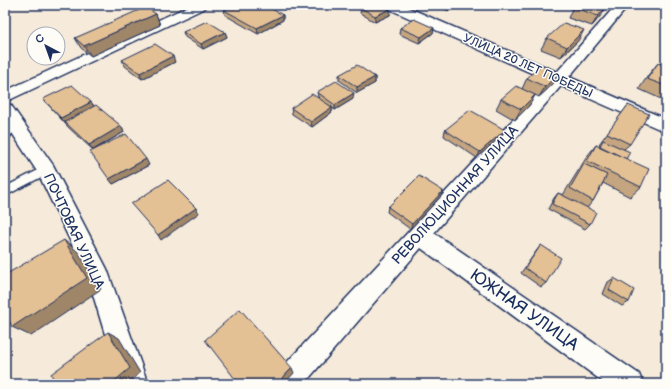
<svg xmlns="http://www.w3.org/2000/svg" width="671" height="389" font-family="'Balsamiq Sans',sans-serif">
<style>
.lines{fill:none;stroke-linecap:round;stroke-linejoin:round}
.lane-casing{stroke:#1b2f5e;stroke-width:3}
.street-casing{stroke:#1b2f5e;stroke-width:3}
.lane{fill:#fdfcf7;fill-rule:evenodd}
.street{fill:#fdfcf7;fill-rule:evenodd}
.wall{fill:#c4a580;stroke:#1b2f5e}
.shaded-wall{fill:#a08668;stroke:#1b2f5e}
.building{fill:#e4c095;stroke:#1b2f5e}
.labels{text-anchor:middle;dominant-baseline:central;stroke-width:3;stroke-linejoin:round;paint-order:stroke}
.far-street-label{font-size:12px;fill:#1b2f5e;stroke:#fdfcf7}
.street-label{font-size:14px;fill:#1b2f5e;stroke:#fdfcf7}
.near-street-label{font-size:17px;fill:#1b2f5e;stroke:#fdfcf7}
</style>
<rect width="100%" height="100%" fill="#f6eada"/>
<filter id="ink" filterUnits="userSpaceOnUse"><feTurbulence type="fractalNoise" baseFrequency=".025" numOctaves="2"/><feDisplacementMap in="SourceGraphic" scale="8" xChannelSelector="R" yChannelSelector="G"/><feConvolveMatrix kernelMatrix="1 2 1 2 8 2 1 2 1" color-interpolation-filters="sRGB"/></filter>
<g filter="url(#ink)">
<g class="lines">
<defs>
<g id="lane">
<path d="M15,121L19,124L8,139L5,140C5,132 6,124 15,121Z"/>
<polygon points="46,166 49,167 51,170 49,173 5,196 5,187"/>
</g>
<g id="street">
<polygon points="191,5 207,5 205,8 5,102 5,91"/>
<polygon points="385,5 402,5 557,72 616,5 629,5 569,77 666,119 666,132 561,86 434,233 639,374 643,384 606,384 421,248 304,384 272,384 276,374 549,81 387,8"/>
<polygon points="5,103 11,105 53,165 107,269 148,384 120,384 88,278 38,173 5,122"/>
</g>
</defs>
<use href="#lane" class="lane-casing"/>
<use href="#street" class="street-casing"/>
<use href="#lane" class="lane"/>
<use href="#street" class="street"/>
</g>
<g class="wall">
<polygon points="435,5 459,5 449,11"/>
<polygon points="608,5 602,14 592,26 568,18 573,7"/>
<polygon points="361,8 390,9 390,15 375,22 360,13"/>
<polygon points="224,10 283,15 283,20 258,34 225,15"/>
<polygon points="156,14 160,25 91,56 81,48 75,38"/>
<polygon points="400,28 434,28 433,33 419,43 399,34"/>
<polygon points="183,32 225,32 227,37 203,49 185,37"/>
<polygon points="547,38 578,41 561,57 541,49"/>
<polygon points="122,60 175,62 142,79 125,66"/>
<polygon points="658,63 666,66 666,94 661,99 639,89 649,74"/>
<polygon points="339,75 375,77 375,83 357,93 339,80"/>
<polygon points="527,78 553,84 539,97 535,95 529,106 515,120 496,109 501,99 522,89"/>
<polygon points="317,92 353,99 335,110 332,108 332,112 312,127 292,114 291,108 321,100 318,97"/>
<polygon points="43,99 91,102 94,106 121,126 124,132 94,150 149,165 113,184 93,150 69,128"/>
<polygon points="628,105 630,144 624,149 626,159 641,187 630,197 603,183 593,201 587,208 590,224 585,229 548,209 554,198 558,193 563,195 588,155 596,145 599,146 600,144 599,144"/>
<polygon points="445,130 505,130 502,135 477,158 444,136"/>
<polygon points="443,191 441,196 410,229 387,212 388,207"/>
<polygon points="541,245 546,283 541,287 521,273 537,250"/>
<polygon points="614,278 629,302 622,306 603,294 608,282"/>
</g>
<g class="shaded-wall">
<polygon points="451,5 459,5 449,11"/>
<polygon points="608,5 602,14 592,26 598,16"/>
<polygon points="390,9 390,15 375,22 375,16"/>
<polygon points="156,14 160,25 91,56 84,46"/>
<polygon points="283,15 283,20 258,34 257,28"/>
<polygon points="434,28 433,33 419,43 421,37"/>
<polygon points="584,30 578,41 561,57 567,47"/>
<polygon points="225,32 227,37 203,49 201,44"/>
<polygon points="173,56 175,62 142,79 140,73"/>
<polygon points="559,73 553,84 539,97 545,87"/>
<polygon points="375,77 375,83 357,93 357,87"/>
<polygon points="354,93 353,99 335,110 335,105"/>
<polygon points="535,95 529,106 515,120 521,109"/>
<polygon points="91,102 95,108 66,124 61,118"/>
<polygon points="332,107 332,112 312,127 311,122"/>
<polygon points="121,126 124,132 93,150 89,145"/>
<polygon points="505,130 502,135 477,158 480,152"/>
<polygon points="146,159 149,165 113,184 109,179"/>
<polygon points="443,191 441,196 410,229 412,224"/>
<polygon points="196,208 199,213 161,240 158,235"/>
<polygon points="64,240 78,252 101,289 31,336 12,327"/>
<polygon points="108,332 119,338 140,373 127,384 111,384"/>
<polygon points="292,368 294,373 284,384 277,384"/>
</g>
<g class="building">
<polygon points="234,5 264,5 283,15 257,28 224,10"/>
<polygon points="366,5 383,5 390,9 375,16 361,8"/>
<polygon points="576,5 608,5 598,16 573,7"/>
<polygon points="146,7 156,14 84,46 75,38"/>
<polygon points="414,19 434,28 421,37 400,28"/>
<polygon points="207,21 225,32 201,44 183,32"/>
<polygon points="564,23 584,30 567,47 547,38"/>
<polygon points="155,44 173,56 140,73 122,60"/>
<polygon points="658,63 666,66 666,86 647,79"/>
<polygon points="357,65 375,77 357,87 339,75"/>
<polygon points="541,65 559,73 545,87 527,78"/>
<polygon points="336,81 354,93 335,105 317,92"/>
<polygon points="72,85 91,102 61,118 43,99"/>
<polygon points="516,86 535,95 521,109 501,99"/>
<polygon points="312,94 332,107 311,122 291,108"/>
<polygon points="96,105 121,126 89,145 65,122"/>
<polygon points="628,105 649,114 630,144 607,133"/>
<polygon points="470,110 505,130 480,152 445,130"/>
<polygon points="126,134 146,159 109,179 90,152"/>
<polygon points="603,140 630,152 626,159 600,146"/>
<polygon points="596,145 649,169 641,187 587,161"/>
<polygon points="584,164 607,175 593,201 570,188"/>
<polygon points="419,176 443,191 412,224 388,207"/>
<polygon points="168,180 196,208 158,235 131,204"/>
<polygon points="558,193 596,212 590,224 552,204"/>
<polygon points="64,240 87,278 12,327 5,312 5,275"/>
<polygon points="541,245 561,258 546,283 525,268"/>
<polygon points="614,278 634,290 629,302 609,290"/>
<polygon points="240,309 292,368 277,384 239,384 205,340"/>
<polygon points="108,332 130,368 111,384 56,384 51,374"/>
</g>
</g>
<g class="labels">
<g class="far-street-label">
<text transform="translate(528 66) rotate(24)">УЛИЦА 20 ЛЕТ ПОБЕДЫ</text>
</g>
<g class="street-label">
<text transform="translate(455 195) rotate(-48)">РЕВОЛЮЦИОННАЯ УЛИЦА</text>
<text transform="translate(74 231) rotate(65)">ПОЧТОВАЯ УЛИЦА</text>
</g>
<g class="near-street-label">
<text transform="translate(524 310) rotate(35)">ЮЖНАЯ УЛИЦА</text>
</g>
</g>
<rect width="671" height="389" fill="none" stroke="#fdfcf7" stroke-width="20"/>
<rect x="10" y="10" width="651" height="369" fill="none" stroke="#1b2f5e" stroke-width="1.5" filter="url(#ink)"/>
<g transform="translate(46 46) rotate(319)"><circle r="19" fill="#fdfcf7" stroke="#a3aaba"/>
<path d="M0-3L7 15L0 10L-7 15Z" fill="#1b2f5e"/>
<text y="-6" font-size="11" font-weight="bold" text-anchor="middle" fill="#1b2f5e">С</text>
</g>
</svg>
